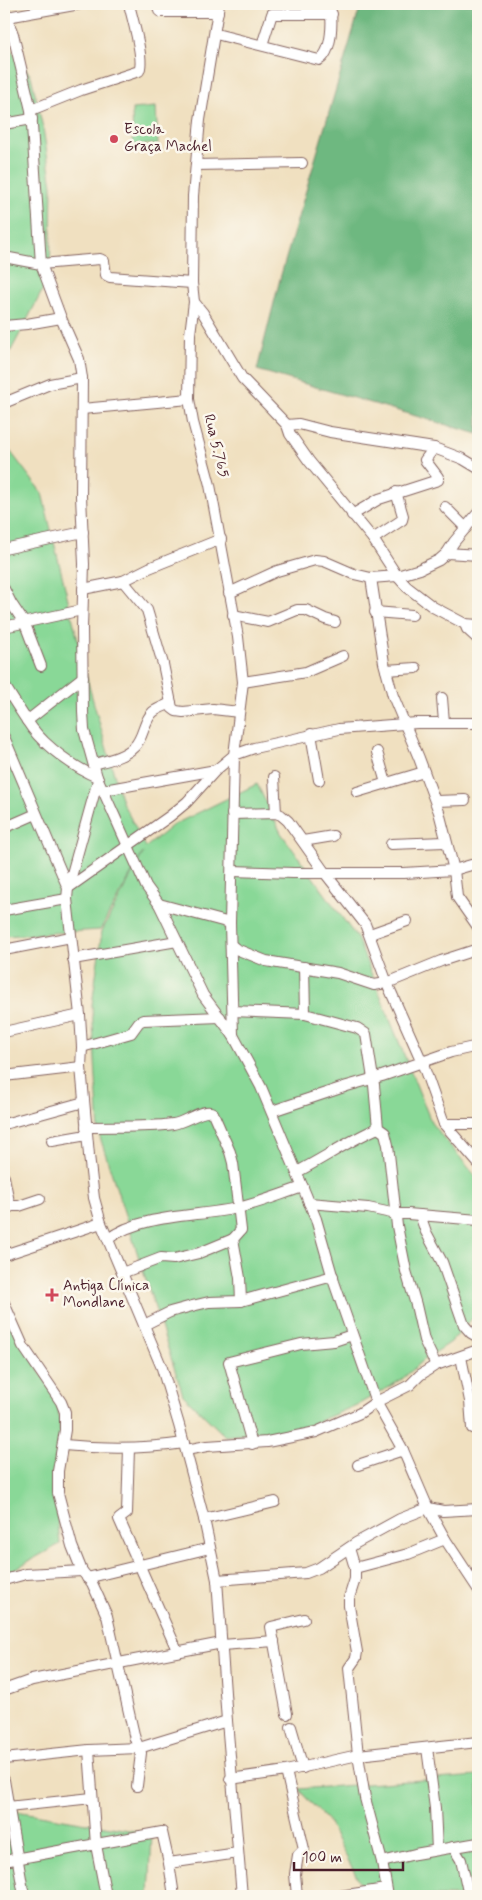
<svg xmlns="http://www.w3.org/2000/svg" width="482" height="1900" font-family="Mynerve,sans-serif">
<style>
.green{fill:#89d897;stroke:#6a7c61}
.forest{fill:#6eb880;stroke:#5c6c56}
.lines{fill:none;stroke-linecap:round;stroke-linejoin:round}
.minor-casing{stroke:#84635f;stroke-width:12}
.minor{stroke:#fff;stroke-width:10}
.poi-dot{fill:#d1495b;stroke:#fbf7ec;stroke-width:2}
.labels{text-anchor:middle;dominant-baseline:central;stroke-width:5;stroke-linejoin:round;paint-order:stroke}
.poi-label{font-size:15px;fill:#4a1f2b;stroke:#fbf7ec;text-anchor:start}
.street-label{font-size:15px;fill:#4a1f2b;stroke:#fbf7ec}
</style>
<rect width="100%" height="100%" fill="#fbf7ec"/>
<filter id="ink" filterUnits="userSpaceOnUse"><feTurbulence type="fractalNoise" baseFrequency=".02" numOctaves="2"/><feDisplacementMap in="SourceGraphic" scale="10" xChannelSelector="R" yChannelSelector="G"/><feConvolveMatrix kernelMatrix="1 2 1 2 8 2 1 2 1" color-interpolation-filters="sRGB"/></filter>
<filter id="wash" filterUnits="userSpaceOnUse"><feTurbulence type="fractalNoise" baseFrequency=".0096" numOctaves="4" result="noise"/><feDisplacementMap in="SourceGraphic" scale="20" xChannelSelector="R" yChannelSelector="G"/><feGaussianBlur stdDeviation="1.12" result="paint"/><feColorMatrix in="noise" values="0 0 0 0 0 0 0 0 0 0 0 0 0 0 0 0 0 1.4 0 .05"/><feComposite in="paint" operator="in"/></filter>
<g filter="url(#wash)">
<rect width="100%" height="100%" fill="#f0e0c0"/>
<g class="green">
<polygon points="4,40 31,76 43,128 52,186 50,276 4,364"/>
<polygon points="156,107 158,144 133,145 132,109"/>
<polygon points="4,443 42,493 90,690 122,802 146,847 173,825 257,784 281,833 357,938 432,1124 478,1179 478,1312 451,1342 424,1360 401,1380 359,1404 310,1425 285,1431 225,1436 183,1395 99,1134 92,1005 102,931 143,853 100,930 4,936"/>
<polygon points="4,1312 58,1401 60,1432 53,1478 60,1544 11,1571 4,1573"/>
<polygon points="478,1776 478,1896 367,1896 327,1820 298,1789"/>
<polygon points="4,1809 152,1834 149,1896 4,1896"/>
</g>
<polygon class="forest" points="361,4 478,4 478,434 257,370 281,275"/>
</g>
<g filter="url(#ink)">
<g class="lines">
<defs>
<g id="minor">
<polyline points="158,4 159,11 161,12 218,12"/>
<polyline points="4,11 13,34 31,110 41,264 61,318 79,359 82,378 81,496 84,564 82,628 83,712 84,730 97,777 146,886 159,904 203,995 233,1035 261,1087 316,1219 334,1282 376,1402 403,1450 428,1508 445,1539 478,1589"/>
<polyline points="7,17 80,4"/>
<path d="M216,34L319,60C333,52 333,17 329,4"/>
<polyline points="262,45 272,14 332,14"/>
<path d="M31,110L81,90L139,71C145,60 132,18 129,4"/>
<polyline points="4,124 32,119"/>
<polyline points="196,165 302,163"/>
<polyline points="4,257 41,264 100,259 104,261 106,275 110,277 192,283"/>
<polyline points="194,302 203,313 242,378 287,425 290,434 309,461 373,539 397,576 407,587 433,607 465,624 467,629 478,639"/>
<polyline points="4,326 27,324 61,318"/>
<polyline points="4,403 50,384 82,378"/>
<polyline points="82,409 189,399"/>
<polyline points="287,425 299,424 330,432 434,448 463,459 478,468"/>
<polyline points="445,507 466,528"/>
<polyline points="352,515 379,499 438,480 438,477 425,460 434,448"/>
<polyline points="373,539 402,520 403,516 396,492"/>
<polyline points="4,549 83,532"/>
<polyline points="447,553 478,555"/>
<polyline points="371,578 384,663 393,696 419,758 439,812 454,870 457,897 478,927"/>
<polyline points="123,581 147,610 163,664 172,708 176,711 183,712 213,709 239,712"/>
<polyline points="4,589 11,603 25,624 41,666"/>
<polyline points="83,589 123,581 149,568 221,539"/>
<polyline points="229,593 277,571 315,560 324,561 354,574 371,578 397,576 420,569 439,560 447,553 454,542 478,513"/>
<polyline points="375,612 412,615"/>
<polyline points="233,615 268,622 297,610 306,610 325,619 335,622"/>
<polyline points="465,624 478,625"/>
<polyline points="4,627 82,610"/>
<polyline points="386,670 416,668"/>
<polyline points="243,682 306,672 343,656"/>
<path d="M4,685C13,699 22,714 32,728C46,747 75,768 97,777"/>
<polyline points="442,698 444,722"/>
<polyline points="27,721 83,677"/>
<polyline points="311,734 319,780"/>
<polyline points="4,737 68,888"/>
<polyline points="377,752 386,783"/>
<path d="M94,764C108,760 124,757 134,747C144,738 143,721 153,712C158,708 165,706 171,703"/>
<polyline points="274,777 276,813"/>
<polyline points="98,780 68,888 67,899 80,1015 82,1047 81,1067 89,1155 94,1198 101,1223 162,1368 179,1425 204,1519 217,1580 227,1721"/>
<polyline points="104,790 216,770"/>
<polyline points="357,792 424,772"/>
<polyline points="436,801 465,800"/>
<polyline points="232,814 276,813 281,815 288,821 325,873 365,924 387,983 422,1062 444,1124 478,1163"/>
<polyline points="4,828 36,814"/>
<polyline points="303,841 333,836"/>
<polyline points="391,844 445,842"/>
<polyline points="233,871 293,873 404,873 454,870 478,863"/>
<polyline points="68,888 170,816 187,802 216,770 234,755 243,682 238,637 210,485 193,422 189,399 190,334 194,302 192,283 193,196 200,120 219,4"/>
<polyline points="159,904 230,923"/>
<polyline points="4,910 67,899"/>
<polyline points="370,934 407,921"/>
<polyline points="231,945 236,949 266,961 338,973 374,985 387,983 441,961 478,949"/>
<polyline points="4,950 71,937"/>
<polyline points="73,959 177,941"/>
<polyline points="304,967 305,1014"/>
<polyline points="233,1011 305,1014 357,1028 366,1034 374,1085 378,1128 385,1133 388,1145 397,1226 406,1271 416,1305 424,1340 436,1365"/>
<polyline points="4,1032 80,1015"/>
<polyline points="233,1035 230,923 234,755 254,748 339,729 417,723 478,723"/>
<polyline points="82,1047 131,1033 139,1022 143,1020 220,1017"/>
<polyline points="4,1076 81,1067"/>
<polyline points="272,1111 347,1086 382,1076 451,1052 478,1046"/>
<polyline points="4,1124 84,1102"/>
<polyline points="444,1124 478,1124"/>
<path d="M86,1127C115,1126 145,1128 173,1124C184,1123 205,1107 213,1113L230,1152L233,1163L241,1230L233,1239L240,1278L241,1301"/>
<polyline points="52,1141 87,1135"/>
<path d="M297,1172C324,1158 350,1140 378,1128"/>
<polyline points="4,1177 10,1207"/>
<polyline points="309,1203 368,1208 396,1214 408,1214 478,1220"/>
<polyline points="4,1206 19,1206 40,1199"/>
<polyline points="420,1215 426,1232 442,1262 464,1325 471,1333 478,1337"/>
<path d="M108,1239C141,1214 197,1217 237,1208C260,1203 281,1194 303,1187"/>
<polyline points="4,1255 101,1223"/>
<polyline points="122,1273 161,1258 174,1259 199,1253 233,1239"/>
<polyline points="4,1303 23,1346 61,1402 65,1412 65,1430 58,1471 58,1493 72,1546 82,1571 92,1583 107,1616 135,1739 141,1753 137,1786"/>
<polyline points="144,1325 170,1312 192,1306 209,1302 241,1301 333,1276"/>
<polyline points="461,1357 470,1401 472,1428 478,1430"/>
<polyline points="252,1444 229,1362 301,1344 334,1341 352,1335"/>
<path d="M64,1445C104,1449 144,1449 184,1443"/>
<polyline points="129,1448 127,1513 119,1519 177,1650"/>
<polyline points="186,1450 207,1446 267,1442 316,1432 360,1413 376,1402 410,1385 420,1375 436,1365 478,1350"/>
<polyline points="358,1465 403,1450"/>
<polyline points="204,1519 275,1502"/>
<polyline points="349,1548 355,1568 355,1579 349,1598 349,1606 357,1652 356,1658 349,1668 358,1755 365,1798 382,1862 388,1896"/>
<polyline points="355,1568 408,1554 445,1539"/>
<polyline points="87,1578 210,1548"/>
<polyline points="4,1580 26,1574 82,1571"/>
<polyline points="217,1580 306,1573 319,1568 356,1543 400,1519 428,1508 443,1511 478,1509"/>
<polyline points="222,1645 274,1641"/>
<polyline points="4,1690 32,1680 222,1643"/>
<polyline points="287,1714 271,1627 304,1619"/>
<polyline points="291,1727 303,1768"/>
<polyline points="427,1748 435,1808 437,1850"/>
<polyline points="89,1750 96,1845 106,1896"/>
<polyline points="4,1759 89,1750 139,1748 227,1721 242,1896"/>
<polyline points="286,1771 304,1849 298,1855 295,1874 297,1896"/>
<polyline points="230,1779 286,1771 358,1755 478,1742"/>
<polyline points="4,1780 24,1896"/>
<polyline points="8,1807 92,1798"/>
<polyline points="453,1847 461,1860 469,1896"/>
<polyline points="4,1861 162,1832 169,1863 174,1896"/>
<polyline points="382,1862 415,1854 478,1843"/>
<polyline points="169,1863 238,1853"/>
<polyline points="340,1896 386,1889"/>
</g>
</defs>
<use href="#minor" class="minor-casing"/>
<use href="#minor" class="minor"/>
</g>
</g>
<g class="poi-dot">
<circle cx="114" cy="139" r="5"/>
<path d="M49.5 1287.5h5v5h5v5h-5v5h-5v-5h-5v-5h5z"/>
</g>
<g class="labels">
<g class="poi-label">
<text x="124" y="130">Escola<tspan x="124" dy="17">Graça Machel</tspan></text>
<text x="63" y="1286">Antiga Clínica<tspan x="63" dy="17">Mondlane</tspan></text>
</g>
<g class="street-label">
<text transform="translate(216 446) rotate(76)">Rua 5.765</text>
</g>
</g>
<rect width="482" height="1900" fill="none" stroke="#fbf7ec" stroke-width="20"/>
<path d="M294 1862v8h109v-8" fill="none" stroke="#4a1f2b" stroke-width="2.5"/>
<text x="302" y="1862" font-size="15" fill="#4a1f2b" stroke="#fbf7ec" stroke-width="4" paint-order="stroke">100 m</text>
</svg>
